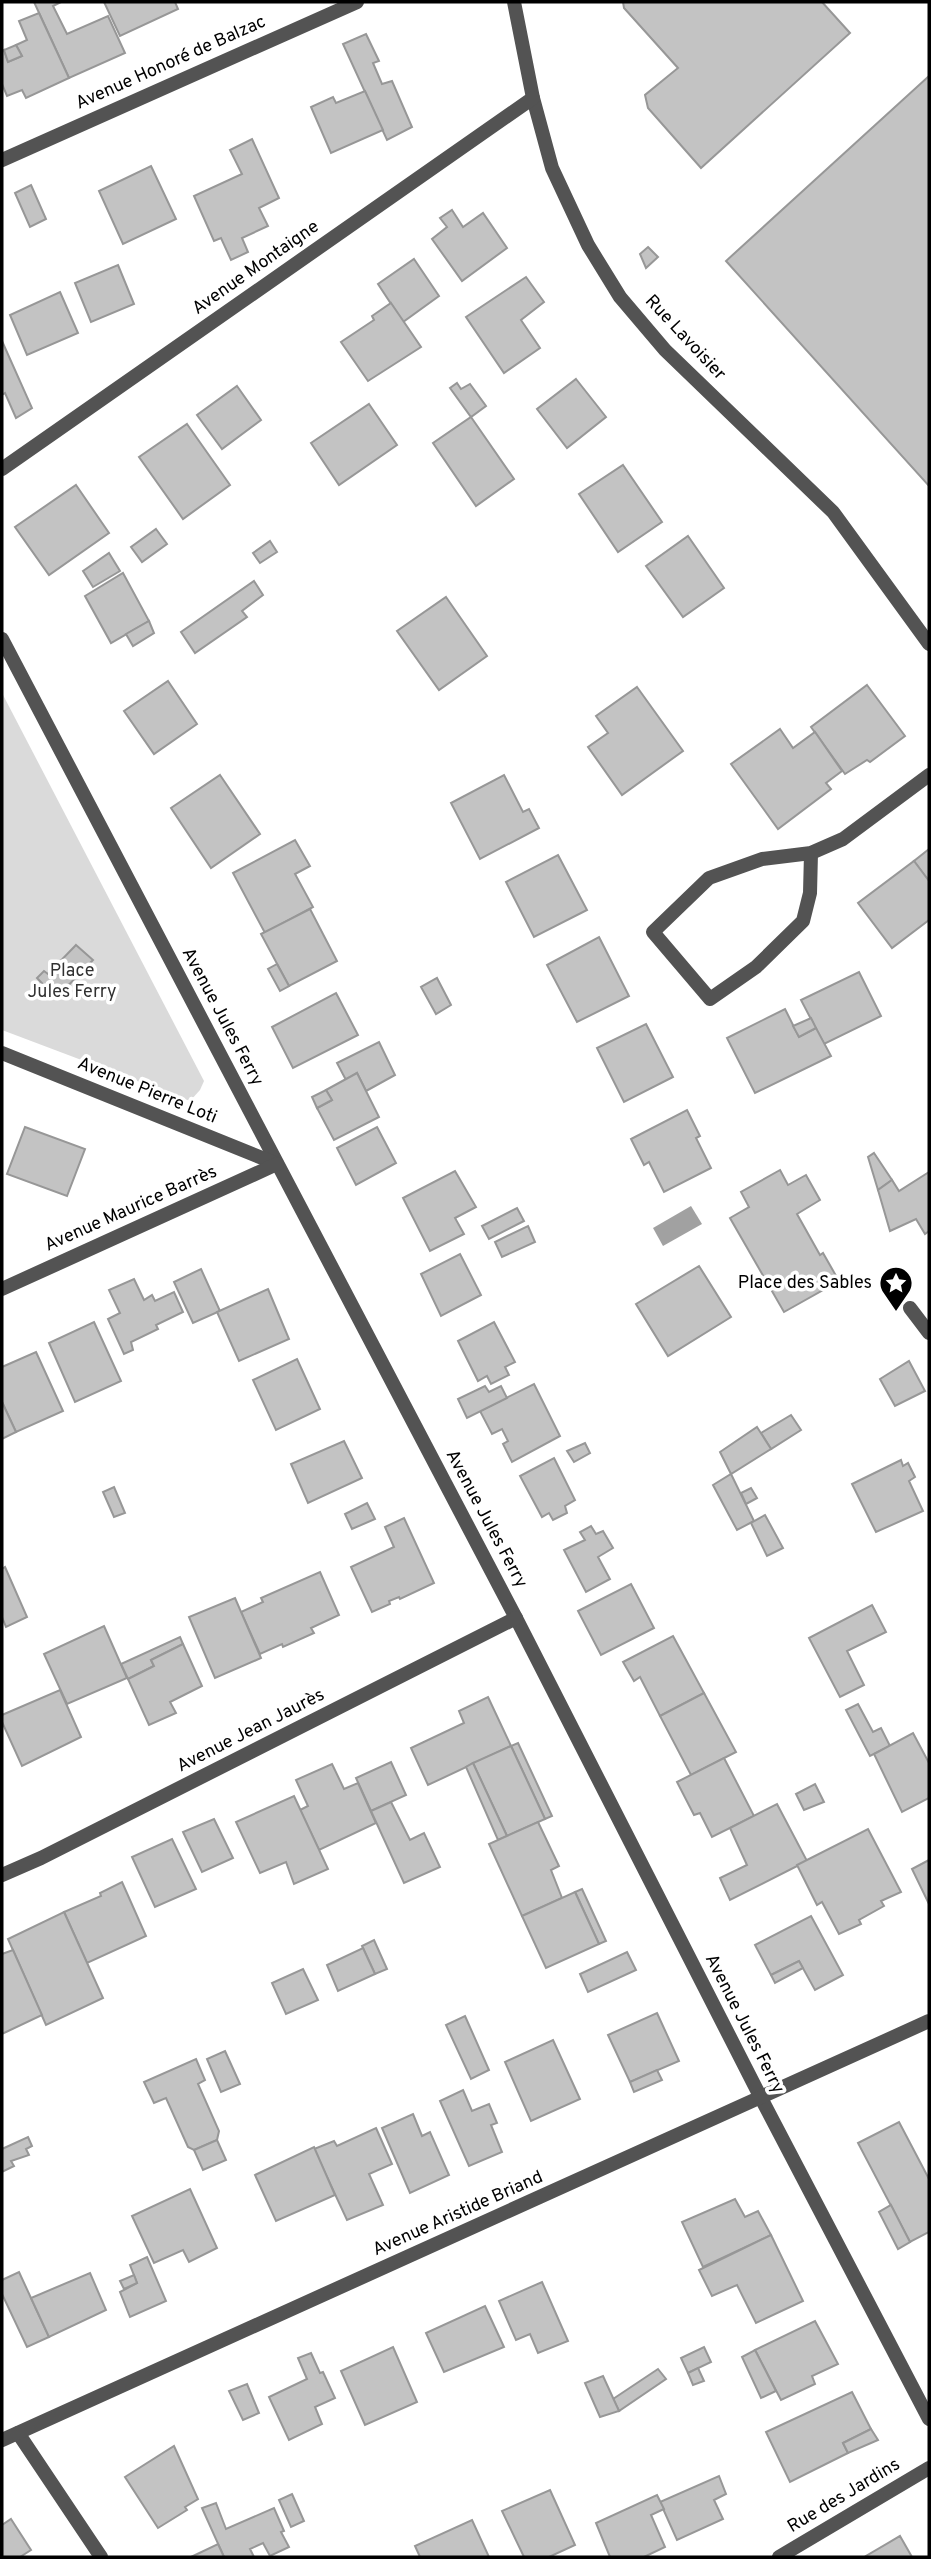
<svg xmlns="http://www.w3.org/2000/svg" width="931" height="2559" font-family="Overpass,sans-serif">
<style>
.green{fill:#dadada}
.water{fill:#a1a1a1}
.building{fill:#c3c3c3;stroke:#979797;stroke-width:2}
.lines{fill:none;stroke-linecap:round;stroke-linejoin:round}
.minor{stroke:#535353;stroke-width:14}
.labels{text-anchor:middle;dominant-baseline:central;stroke-width:7;stroke-linejoin:round;paint-order:stroke}
.street-label{font-size:18px;fill:#000;stroke:#fff}
.park-label{font-size:18px;fill:#313131;stroke:#fff}
.poi-label{font-size:18px;fill:#000;stroke:#fff;text-anchor:end}
</style>
<rect width="100%" height="100%" fill="#fff"/>
<polygon class="green" points="2,693 204,1081 200,1090 190,1101 2,1030"/>
<polygon class="water" points="691,1206 702,1224 663,1246 653,1228"/>
<g class="building">
<polygon points="34,2 61,2 53,6 67,34 108,16 125,53 69,78"/>
<polygon points="104,2 175,2 178,9 120,36"/>
<polygon points="623,2 822,2 850,33 701,168 648,108 645,95 678,68 624,8"/>
<polygon points="39,13 69,78 26,98 22,90 7,96 2,84 2,51 4,50 8,62 22,56 16,45 27,40 19,21"/>
<polygon points="366,34 379,61 373,63 382,84 392,81 412,127 387,140 343,44"/>
<polygon points="16,45 22,56 8,62 4,50"/>
<polygon points="929,76 929,486 726,261"/>
<polygon points="365,91 383,130 331,153 311,107 333,97 336,103"/>
<polygon points="252,139 279,198 259,208 268,226 242,238 248,252 231,260 221,238 214,241 194,196 242,174 230,150"/>
<polygon points="151,166 176,219 123,244 99,191"/>
<polygon points="31,185 46,219 30,227 15,193"/>
<polygon points="452,210 463,227 483,213 507,248 462,281 432,239 447,227 440,218"/>
<polygon points="648,247 658,257 646,268 640,254"/>
<polygon points="414,259 439,296 403,322 378,284"/>
<polygon points="118,265 134,304 91,322 75,283"/>
<polygon points="526,277 544,302 521,320 540,348 504,373 466,317"/>
<polygon points="60,292 78,333 27,355 10,315"/>
<polygon points="391,303 421,347 368,381 341,342 374,320 372,316"/>
<polygon points="2,341 32,408 16,418 5,393 2,395"/>
<polygon points="576,379 606,417 567,448 537,409"/>
<polygon points="457,383 461,389 470,384 486,406 471,417 450,388"/>
<polygon points="237,386 261,420 222,449 197,415"/>
<polygon points="369,404 397,445 339,485 311,443"/>
<polygon points="471,417 514,479 476,506 433,443"/>
<polygon points="187,424 230,485 183,519 139,457"/>
<polygon points="623,465 662,522 618,552 579,494"/>
<polygon points="76,485 109,533 49,575 15,527"/>
<polygon points="156,529 167,544 142,562 131,547"/>
<polygon points="688,536 724,588 683,617 646,566"/>
<polygon points="270,541 277,552 260,563 253,553"/>
<polygon points="109,553 120,571 93,587 83,571"/>
<polygon points="123,573 149,621 111,643 85,596"/>
<polygon points="254,581 263,595 242,611 247,617 195,653 181,632"/>
<polygon points="446,597 487,656 439,690 397,631"/>
<polygon points="149,621 154,633 133,646 126,634"/>
<polygon points="168,681 197,724 154,754 124,711"/>
<polygon points="867,685 905,736 870,762 867,760 845,774 811,727"/>
<polygon points="637,687 683,751 622,795 588,747 608,733 596,716"/>
<polygon points="780,729 793,748 815,732 842,771 826,783 831,789 778,829 731,764"/>
<polygon points="220,775 260,834 211,868 171,808"/>
<polygon points="504,775 523,812 529,809 539,828 480,859 451,803"/>
<polygon points="295,840 310,866 295,874 313,907 265,933 233,873"/>
<polygon points="929,849 929,881 914,861"/>
<polygon points="558,855 587,910 534,937 506,882"/>
<polygon points="914,861 929,881 929,920 892,948 858,903"/>
<polygon points="310,909 337,961 289,986 261,934"/>
<polygon points="599,937 629,996 577,1022 547,965"/>
<polygon points="76,945 93,960 56,998 37,978 44,971 48,974"/>
<polygon points="277,964 289,986 280,991 268,969"/>
<polygon points="859,972 881,1016 824,1044 801,1000"/>
<polygon points="437,978 451,1005 436,1014 421,987"/>
<polygon points="336,993 358,1035 293,1068 272,1027"/>
<polygon points="785,1009 799,1037 816,1028 831,1056 755,1093 727,1038"/>
<polygon points="811,1018 816,1028 799,1037 793,1026"/>
<polygon points="646,1024 673,1077 624,1102 597,1048"/>
<polygon points="379,1042 395,1075 366,1091 357,1073 346,1080 337,1063"/>
<polygon points="357,1073 379,1117 334,1140 317,1108 332,1100 326,1090"/>
<polygon points="326,1090 332,1100 317,1108 312,1097"/>
<polygon points="687,1110 700,1136 696,1138 711,1168 664,1192 649,1162 644,1165 631,1139"/>
<polygon points="25,1127 85,1149 67,1196 7,1174"/>
<polygon points="377,1127 396,1163 356,1185 337,1148"/>
<polygon points="874,1153 892,1180 878,1190 868,1157"/>
<polygon points="780,1170 788,1185 806,1175 820,1200 797,1214 820,1255 823,1253 839,1281 784,1312 730,1218 749,1207 741,1192"/>
<polygon points="455,1171 476,1207 455,1218 464,1234 430,1251 403,1198"/>
<polygon points="929,1172 929,1231 925,1234 916,1219 890,1231 878,1190 892,1180 899,1191"/>
<polygon points="517,1208 524,1221 489,1239 482,1226"/>
<polygon points="528,1226 535,1242 502,1257 495,1242"/>
<polygon points="460,1254 481,1295 441,1316 421,1274"/>
<polygon points="699,1266 731,1317 668,1356 636,1304"/>
<polygon points="201,1269 220,1311 193,1323 174,1282"/>
<polygon points="134,1279 144,1300 152,1295 155,1301 174,1292 183,1312 156,1325 158,1329 131,1342 133,1350 124,1354 108,1319 120,1313 109,1290"/>
<polygon points="268,1289 289,1339 239,1361 217,1312"/>
<polygon points="94,1322 121,1381 75,1402 49,1343"/>
<polygon points="494,1322 515,1362 505,1367 509,1375 491,1384 487,1376 478,1381 458,1341"/>
<polygon points="36,1352 63,1411 16,1432 2,1402 2,1367"/>
<polygon points="297,1359 320,1409 276,1430 253,1380"/>
<polygon points="909,1361 925,1391 895,1406 880,1379"/>
<polygon points="534,1384 560,1436 512,1462 503,1444 508,1441 502,1429 492,1434 480,1411"/>
<polygon points="485,1386 489,1392 501,1386 507,1398 467,1418 458,1399"/>
<polygon points="2,1402 16,1432 2,1439"/>
<polygon points="791,1415 801,1430 771,1449 761,1433"/>
<polygon points="757,1427 771,1449 731,1474 720,1452"/>
<polygon points="344,1441 362,1478 308,1503 291,1464"/>
<polygon points="585,1443 590,1453 574,1462 567,1451"/>
<polygon points="554,1458 575,1500 565,1506 567,1513 553,1520 549,1513 542,1517 520,1476"/>
<polygon points="901,1460 903,1466 908,1463 915,1477 909,1481 923,1511 876,1532 852,1484"/>
<polygon points="731,1474 754,1521 737,1530 713,1485"/>
<polygon points="114,1487 125,1513 114,1517 103,1492"/>
<polygon points="751,1488 757,1498 746,1504 741,1493"/>
<polygon points="367,1503 375,1519 352,1529 345,1514"/>
<polygon points="765,1515 783,1548 767,1556 751,1523"/>
<polygon points="404,1518 434,1583 400,1599 399,1597 389,1601 390,1604 372,1612 351,1567 394,1547 385,1527"/>
<polygon points="591,1526 596,1534 603,1531 613,1548 598,1557 610,1579 586,1592 564,1550 585,1540 580,1532"/>
<polygon points="5,1567 27,1617 6,1627 2,1617 2,1569"/>
<polygon points="320,1572 339,1615 311,1628 314,1633 283,1647 282,1644 260,1654 241,1612 263,1602 261,1598"/>
<polygon points="631,1584 654,1628 601,1655 578,1611"/>
<polygon points="235,1598 261,1658 215,1678 189,1617"/>
<polygon points="872,1605 886,1632 847,1651 864,1685 840,1697 809,1638"/>
<polygon points="104,1626 127,1678 67,1704 44,1654"/>
<polygon points="673,1636 704,1693 660,1716 640,1677 634,1681 623,1662"/>
<polygon points="180,1637 183,1644 151,1660 154,1666 128,1679 121,1664"/>
<polygon points="183,1644 202,1686 170,1702 176,1713 149,1725 128,1679 154,1666 151,1660"/>
<polygon points="60,1690 81,1737 22,1766 2,1722 2,1715"/>
<polygon points="704,1693 736,1752 691,1775 660,1716"/>
<polygon points="488,1697 511,1746 428,1785 411,1748 464,1723 459,1711"/>
<polygon points="858,1704 873,1732 881,1728 890,1746 870,1756 846,1710"/>
<polygon points="913,1733 929,1763 929,1798 902,1812 874,1754"/>
<polygon points="518,1743 552,1816 545,1819 511,1746"/>
<polygon points="511,1746 545,1819 507,1836 473,1763"/>
<polygon points="724,1758 754,1816 712,1837 700,1813 694,1815 677,1782"/>
<polygon points="391,1762 406,1795 371,1811 356,1778"/>
<polygon points="473,1763 507,1836 498,1840 466,1767"/>
<polygon points="332,1764 344,1789 358,1783 376,1823 319,1850 300,1810 308,1806 296,1780"/>
<polygon points="815,1784 824,1802 804,1810 796,1794"/>
<polygon points="294,1796 328,1869 294,1884 286,1862 260,1873 236,1822"/>
<polygon points="391,1802 410,1840 424,1833 440,1867 404,1883 371,1811"/>
<polygon points="777,1804 807,1861 730,1900 720,1878 747,1865 730,1828"/>
<polygon points="214,1819 233,1858 202,1872 183,1832"/>
<polygon points="538,1822 559,1866 551,1870 562,1898 522,1916 489,1844"/>
<polygon points="868,1829 901,1892 881,1901 884,1906 859,1920 861,1924 839,1934 822,1902 817,1905 797,1865"/>
<polygon points="172,1839 196,1889 155,1907 132,1857"/>
<polygon points="929,1860 929,1904 912,1869"/>
<polygon points="122,1882 146,1936 87,1963 64,1912 101,1896 100,1893"/>
<polygon points="582,1889 606,1941 599,1944 575,1892"/>
<polygon points="575,1892 599,1944 546,1968 522,1916"/>
<polygon points="64,1912 103,1998 46,2025 8,1939"/>
<polygon points="811,1916 843,1975 815,1990 799,1961 771,1975 755,1945"/>
<polygon points="374,1940 387,1969 375,1974 362,1946"/>
<polygon points="363,1948 375,1974 338,1991 327,1965"/>
<polygon points="13,1950 42,2015 2,2034 2,1954"/>
<polygon points="627,1952 636,1970 588,1992 580,1974"/>
<polygon points="799,1961 803,1968 775,1983 771,1975"/>
<polygon points="303,1969 318,2000 286,2014 272,1983"/>
<polygon points="657,2013 679,2061 630,2082 608,2035"/>
<polygon points="465,2016 489,2070 471,2079 446,2025"/>
<polygon points="553,2040 580,2099 531,2121 505,2062"/>
<polygon points="225,2051 240,2084 221,2092 207,2059"/>
<polygon points="196,2059 205,2080 198,2084 219,2131 217,2140 194,2150 188,2147 166,2098 154,2103 144,2082"/>
<polygon points="657,2070 662,2080 634,2092 630,2082"/>
<polygon points="463,2090 472,2111 489,2104 497,2123 491,2125 502,2152 469,2166 440,2101"/>
<polygon points="413,2114 422,2136 430,2132 449,2175 410,2193 382,2128"/>
<polygon points="899,2122 929,2179 929,2232 910,2242 858,2143"/>
<polygon points="376,2128 392,2164 369,2174 383,2205 347,2220 314,2149 334,2141 337,2146"/>
<polygon points="28,2137 32,2146 26,2149 29,2155 11,2161 14,2166 2,2172 2,2149"/>
<polygon points="217,2140 226,2160 203,2170 194,2150"/>
<polygon points="314,2147 335,2195 276,2221 255,2175"/>
<polygon points="190,2189 217,2248 189,2262 183,2250 154,2263 132,2216"/>
<polygon points="735,2199 745,2217 758,2211 771,2235 703,2267 682,2222"/>
<polygon points="891,2205 910,2242 898,2249 879,2212"/>
<polygon points="771,2235 803,2301 756,2323 737,2285 712,2296 699,2270"/>
<polygon points="147,2257 166,2301 130,2317 120,2292 137,2283 130,2265"/>
<polygon points="19,2272 49,2337 27,2347 2,2294 2,2280"/>
<polygon points="90,2273 106,2310 49,2337 31,2298"/>
<polygon points="134,2275 137,2283 124,2289 120,2281"/>
<polygon points="542,2282 568,2341 538,2353 530,2334 516,2340 499,2301"/>
<polygon points="485,2306 504,2347 444,2372 426,2333"/>
<polygon points="815,2321 838,2364 812,2376 815,2384 781,2400 755,2350"/>
<polygon points="393,2347 417,2402 365,2425 341,2371"/>
<polygon points="704,2347 711,2362 688,2373 681,2358"/>
<polygon points="755,2350 776,2391 761,2398 742,2357"/>
<polygon points="311,2353 320,2373 323,2372 335,2398 315,2407 322,2424 289,2440 269,2397 307,2379 298,2358"/>
<polygon points="698,2368 704,2381 693,2385 688,2373"/>
<polygon points="658,2369 666,2379 619,2411 613,2399"/>
<polygon points="603,2376 619,2411 600,2417 585,2383"/>
<polygon points="247,2384 259,2413 243,2420 229,2391"/>
<polygon points="852,2392 871,2429 843,2443 848,2453 790,2482 766,2432"/>
<polygon points="871,2429 878,2440 848,2453 843,2443"/>
<polygon points="174,2446 198,2499 185,2507 187,2510 158,2528 125,2477"/>
<polygon points="719,2476 726,2494 714,2500 723,2519 677,2540 660,2502"/>
<polygon points="550,2490 575,2545 549,2557 524,2557 502,2511"/>
<polygon points="292,2494 304,2521 291,2527 279,2500"/>
<polygon points="657,2495 664,2509 651,2515 665,2547 644,2557 610,2557 596,2523"/>
<polygon points="216,2503 226,2529 274,2508 284,2531 281,2532 289,2547 270,2556 263,2543 250,2549 254,2557 224,2557 202,2508"/>
<polygon points="11,2519 31,2550 20,2557 2,2557 2,2525"/>
<polygon points="472,2520 489,2557 420,2557 415,2546"/>
<polygon points="900,2536 912,2557 867,2557 866,2556"/>
<polygon points="218,2544 224,2557 191,2557"/>
</g>
<g class="lines">
<g class="minor">
<polyline points="514,2 533,98 552,168 588,245 620,297 665,350 833,512 929,644"/>
<polyline points="2,160 357,2"/>
<polyline points="2,469 533,98"/>
<polyline points="2,639 516,1618 761,2098 929,2419"/>
<polyline points="811,853 810,893 803,921 756,967 710,999 653,932 709,878 762,859 811,853 843,839 929,775"/>
<polyline points="2,1053 277,1164"/>
<polyline points="2,1289 277,1164"/>
<polyline points="910,1308 929,1333"/>
<polyline points="2,1875 41,1858 516,1618"/>
<polyline points="18,2433 101,2557"/>
<polyline points="2,2440 929,2021"/>
<polyline points="779,2557 929,2468"/>
</g>
</g>
<defs>
<symbol id="sight-pin" viewBox="-11 -11 22 30"><path d="M0 17L-7.5 6A9.5 9.5 0 1 1 7.5 6Z" fill="#000" stroke="#fff"/><path d="M0-6L1.8-2.2L6-1.7L2.9 1.2L3.7 5.4L0 3.3L-3.7 5.4L-2.9 1.2L-6-1.7L-1.8-2.2Z" fill="#fff"/></symbol>
</defs>
<g fill-rule="evenodd">
<use href="#sight-pin" x="877" y="1264" width="38" height="52"/>
</g>
<g class="labels">
<g class="street-label">
<text transform="translate(171 63) rotate(-24)">Avenue Honoré de Balzac</text>
<text transform="translate(256 268) rotate(-35)">Avenue Montaigne</text>
<text transform="translate(685 338) rotate(47)">Rue Lavoisier</text>
<text transform="translate(222 1017) rotate(62)">Avenue Jules Ferry</text>
<text transform="translate(147 1091) rotate(22)">Avenue Pierre Loti</text>
<text transform="translate(131 1209) rotate(-24)">Avenue Maurice Barrès</text>
<text transform="translate(486 1519) rotate(62)">Avenue Jules Ferry</text>
<text transform="translate(251 1731) rotate(-27)">Avenue Jean Jaurès</text>
<text transform="translate(744 2024) rotate(63)">Avenue Jules Ferry</text>
<text transform="translate(458 2214) rotate(-24)">Avenue Aristide Briand</text>
<text transform="translate(844 2496) rotate(-31)">Rue des Jardins</text>
</g>
<g class="park-label">
<text x="72" y="971">Place<tspan x="72" dy="21">Jules Ferry</tspan></text>
</g>
<g class="poi-label">
<text x="872" y="1283">Place des Sables</text>
</g>
</g>
<rect width="931" height="2559" fill="none" stroke="#000000" stroke-width="7"/>
</svg>
